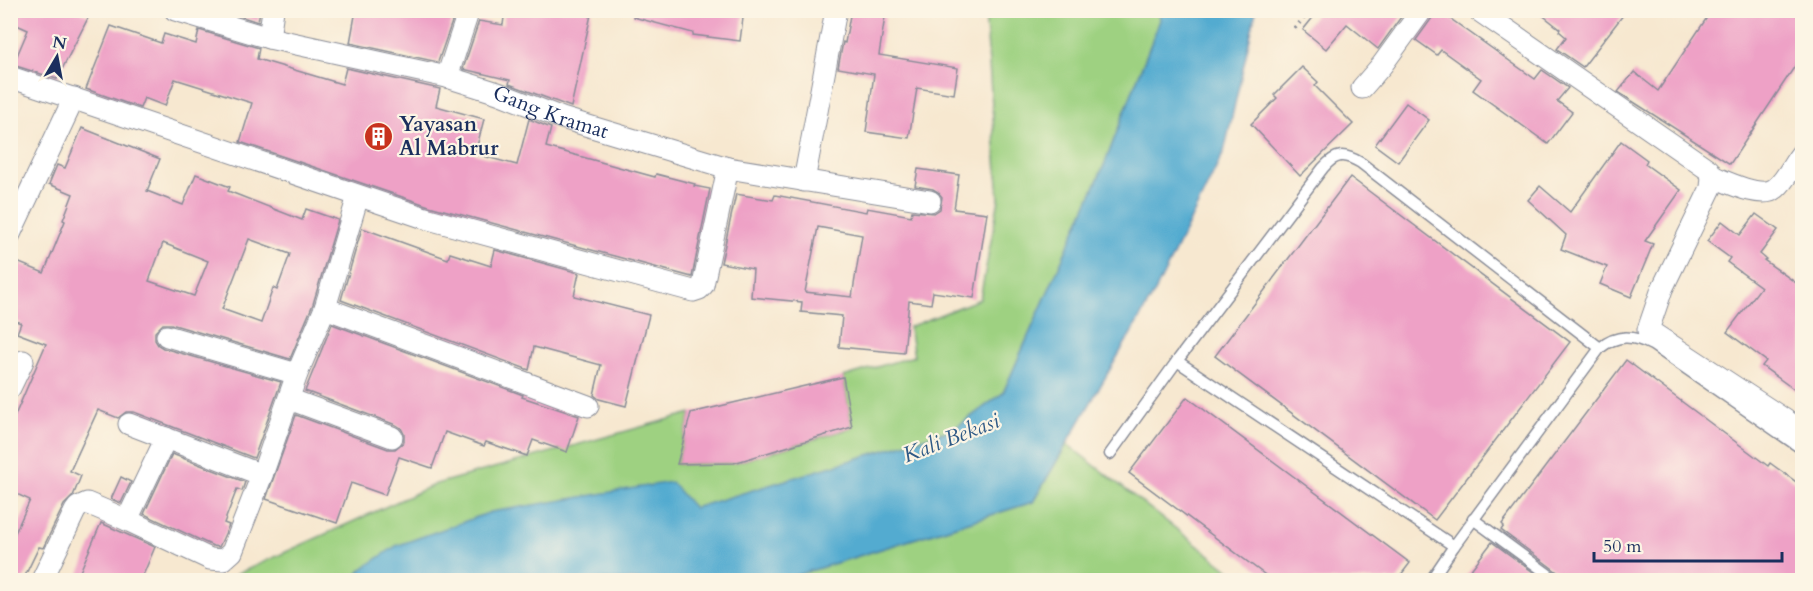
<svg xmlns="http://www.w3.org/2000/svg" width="1813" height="591" font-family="Cardo,serif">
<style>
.green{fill:#9ed181;stroke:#5c8070;stroke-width:1.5}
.water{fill:#53abd0;stroke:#376d97;stroke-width:1.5}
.building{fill:#eea1c6;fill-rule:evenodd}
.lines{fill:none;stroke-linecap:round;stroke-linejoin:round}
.lane-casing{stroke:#898c97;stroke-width:13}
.street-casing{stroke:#898c97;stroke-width:23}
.path{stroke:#898c97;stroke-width:4;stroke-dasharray:1.5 4.5;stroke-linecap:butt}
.lane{stroke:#fff;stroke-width:10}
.street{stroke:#fff;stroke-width:21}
.labels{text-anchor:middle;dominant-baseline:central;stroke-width:4.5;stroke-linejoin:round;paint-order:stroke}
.street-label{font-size:21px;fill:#1b2f5e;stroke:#fcf5e5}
.poi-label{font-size:21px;font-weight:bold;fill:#1b2f5e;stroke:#fcf5e5;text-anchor:start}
.water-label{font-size:22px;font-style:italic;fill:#2f5a86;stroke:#fcf5e5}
</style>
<rect width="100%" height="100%" fill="#fcf5e5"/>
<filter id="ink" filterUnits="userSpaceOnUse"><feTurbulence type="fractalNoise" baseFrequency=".0167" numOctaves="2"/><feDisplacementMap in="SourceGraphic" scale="12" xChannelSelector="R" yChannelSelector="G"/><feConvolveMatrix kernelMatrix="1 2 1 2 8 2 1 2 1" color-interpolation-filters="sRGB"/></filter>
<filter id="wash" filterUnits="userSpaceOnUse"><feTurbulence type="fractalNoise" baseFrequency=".008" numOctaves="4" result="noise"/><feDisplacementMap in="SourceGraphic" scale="24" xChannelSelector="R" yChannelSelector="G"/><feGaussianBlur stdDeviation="1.35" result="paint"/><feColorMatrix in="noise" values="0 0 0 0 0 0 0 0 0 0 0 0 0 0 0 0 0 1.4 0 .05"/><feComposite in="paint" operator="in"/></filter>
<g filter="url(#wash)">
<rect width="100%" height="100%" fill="#f7e8d0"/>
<g class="green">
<polygon points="985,11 1159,11 1160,20 1105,163 1003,393 954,429 694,508 362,569 353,580 234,580 237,574 436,484 691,413 677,464 734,463 852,428 843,377 914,356 909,327 980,299 999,199"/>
<polygon points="1067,444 1242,580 781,580 1033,502"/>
</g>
<polygon class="water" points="1159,11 1256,11 1224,152 1155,292 1033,502 781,580 353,580 362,569 396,546 491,512 671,482 694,508 954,429 1003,393 1105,163 1160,20"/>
<g id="blocks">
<g class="building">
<polygon points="10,10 76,10 89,16 57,79 13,65 28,30 10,22"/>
<polygon points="221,10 260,10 258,22"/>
<polygon points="356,10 427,10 454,16 438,62 350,43"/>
<polygon points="505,10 592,10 571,107 509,84 510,80 463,69 479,21 503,25"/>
<polygon points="634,10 744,10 740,41 693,35 693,33 633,17"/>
<polygon points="851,10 886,10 879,55 958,68 954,94 917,88 909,138 866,132 874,74 838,68 843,42 845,43"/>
<polygon points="1319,10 1406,10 1378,49 1347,24 1326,49 1303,30"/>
<polygon points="1435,10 1438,10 1535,79 1542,70 1568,88 1557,101 1572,112 1548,144 1473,90 1481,79 1441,50 1437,55 1416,40 1432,18"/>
<polygon points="1536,10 1627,10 1583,67 1557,49 1566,37 1559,31 1560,29"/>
<polygon points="1712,10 1790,10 1803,19 1803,54 1730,164 1618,92 1634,72 1658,91"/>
<polygon points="111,26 161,43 164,34 196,44 199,30 259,48 257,59 342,84 346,68 440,89 436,106 484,119 475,154 517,165 529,119 551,128 546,147 655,177 656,174 695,184 694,186 710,189 692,277 429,206 240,142 252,103 175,79 165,106 144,98 140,108 86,89"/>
<polygon points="1302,67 1318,82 1315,86 1353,124 1300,176 1251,124 1277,98 1274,95"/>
<polygon points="1406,103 1429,120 1398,162 1375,145"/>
<path d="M82,128L160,159L147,191L183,205L196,174L230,187L228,191L302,220L306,209L338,220L313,304L290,359L171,324H163L155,332V340L158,345L163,348L281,382L254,458L134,412H126L118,418L98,410L70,471L81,476L73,496L64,505L43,548L39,547L23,580H10V544L30,500L10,491V427L46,344L17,333L21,323L10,319V259L44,273L65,221L63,220L73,194L49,184L57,165L65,168ZM249,239L290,254L277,290L273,288L261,323L222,309ZM163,243L208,261L194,296L149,281Z"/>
<polygon points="1621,141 1647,160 1645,164 1681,190 1645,241 1653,244 1631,297 1600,284 1607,267 1561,249 1566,235 1528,200 1540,186 1570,212"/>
<path d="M918,169L959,175L954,209L987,213L974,298L933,292L931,304L909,301L904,353L839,347L842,316L801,312L802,302L751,297L753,269L721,263L736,194L773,200L775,195L866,212L867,208L911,216L912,211L934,213L940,209L942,197L938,192L933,189L915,186ZM818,227L862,235L852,297L805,292Z"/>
<polygon points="1350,177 1570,342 1435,520 1215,356"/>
<polygon points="1756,214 1778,230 1760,254 1766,259 1764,260 1803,288 1803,396 1762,366 1766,361 1727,332 1761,287 1727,262 1730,258 1707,241 1722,221 1740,235"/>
<polygon points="362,228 448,259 450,253 491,266 495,250 579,273 574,296 649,315 626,406 599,399 594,395 601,365 534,347 529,370 341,300"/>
<polygon points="332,324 523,395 522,397 579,416 567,452 533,440 527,456 486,442 484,446 445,432 432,468 399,457 385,495 351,483 337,523 266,499 296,415 388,449 395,449 404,442 404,434 401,428 396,425 305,391"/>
<polygon points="1626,360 1768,466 1770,463 1803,487 1803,580 1563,580 1560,574 1501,530 1504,526 1502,524"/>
<polygon points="843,377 852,427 734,463 677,464 691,413"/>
<polygon points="1187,397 1410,563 1397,580 1272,580 1129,473"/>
<polygon points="172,454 245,482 242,491 237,489 224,523 229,525 219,547 213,546 144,514"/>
<polygon points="121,477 131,482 121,503 111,499"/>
<polygon points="101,523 155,547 141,580 94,580 79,574"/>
<polygon points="1492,542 1544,580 1463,580"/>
</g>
</g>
</g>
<g filter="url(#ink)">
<use href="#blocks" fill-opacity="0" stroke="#898c97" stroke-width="1.5"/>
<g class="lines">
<defs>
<g id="lane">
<polyline points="1177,361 1454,546"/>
<path d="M1110,454L1177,361L1323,168C1336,153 1344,153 1361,163L1600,348"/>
<polyline points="1473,519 1556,580"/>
<path d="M1431,580L1454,546L1600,348C1617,334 1633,335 1652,345L1802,449"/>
</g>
<g id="street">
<path id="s1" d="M175,10L269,38L447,77L498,93L562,118L728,168L930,201"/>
<polyline points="1478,10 1709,170 1712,176 1711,188 1662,289 1648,330 1802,431"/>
<polyline points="269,38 273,10"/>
<polyline points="10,77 425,218 693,291 699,289 703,285 728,168"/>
<polyline points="447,77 469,10"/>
<polyline points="1362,88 1382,65 1422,10"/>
<path d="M1712,176C1727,182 1762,200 1776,188C1787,179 1793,163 1802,153"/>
<polyline points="804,181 836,10"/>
<polyline points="10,234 74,98"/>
<polyline points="325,308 588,406"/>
<polyline points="167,336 297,374"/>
<polyline points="10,388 23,361"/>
<polyline points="289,399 392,437"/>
<polyline points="129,424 262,475"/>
<polyline points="127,520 166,438"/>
<polyline points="42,580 75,511 78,507 87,503 127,520 210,559 223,560 232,552 262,475 297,374 325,308 358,196"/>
</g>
</defs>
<use href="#lane" class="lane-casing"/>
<use href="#street" class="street-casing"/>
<polyline class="path" points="1295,28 1311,10"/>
<use href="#lane" class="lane"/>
<use href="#street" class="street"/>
</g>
</g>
<defs>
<symbol id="building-disc" viewBox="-11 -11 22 22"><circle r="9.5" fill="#c8321e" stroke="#fcf5e5"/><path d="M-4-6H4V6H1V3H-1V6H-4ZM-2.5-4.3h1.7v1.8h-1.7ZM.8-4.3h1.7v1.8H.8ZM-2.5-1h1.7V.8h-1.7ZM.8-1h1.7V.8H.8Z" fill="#fff"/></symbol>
</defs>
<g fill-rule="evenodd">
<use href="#building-disc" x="362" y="120" width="33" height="33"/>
</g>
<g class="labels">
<g class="street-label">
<text stroke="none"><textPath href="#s1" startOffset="390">Gang Kramat</textPath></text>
</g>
<g class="poi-label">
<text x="399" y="124">Yayasan<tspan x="399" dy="24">Al Mabrur</tspan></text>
</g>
<g class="water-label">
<text transform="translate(951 438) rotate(-21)">Kali Bekasi</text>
</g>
</g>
<rect width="1813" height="591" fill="none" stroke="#fcf5e5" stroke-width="36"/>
<g transform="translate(57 57) rotate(10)" stroke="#fcf5e5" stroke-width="4.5" paint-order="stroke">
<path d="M0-4.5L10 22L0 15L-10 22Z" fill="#1b2f5e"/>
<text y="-9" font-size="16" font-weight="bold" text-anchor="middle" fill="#1b2f5e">N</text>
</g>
<path d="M1594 552v9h188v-9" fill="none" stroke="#1b2f5e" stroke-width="3"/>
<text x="1603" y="552" font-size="18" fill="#1b2f5e" stroke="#fcf5e5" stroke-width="4.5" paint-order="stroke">50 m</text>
</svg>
